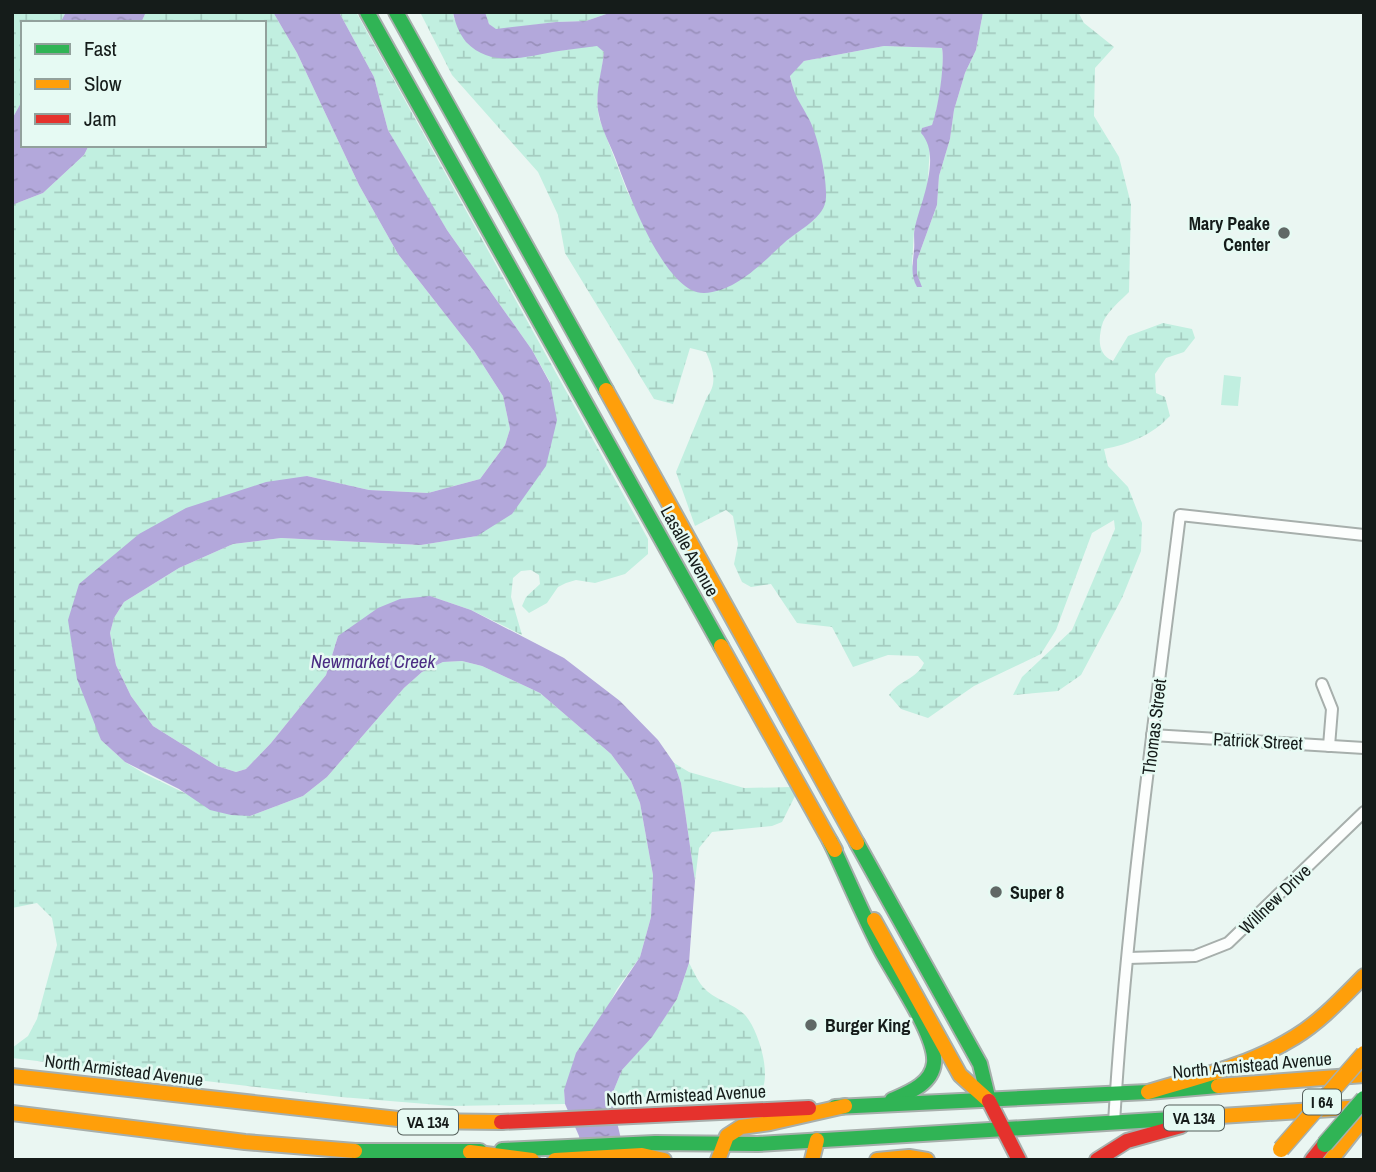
<svg xmlns="http://www.w3.org/2000/svg" width="1376" height="1172" font-family="'Archivo Narrow',sans-serif">
<style>
.wetland{fill:url(#wetland-marsh)}
.pitch{fill:#c1efe0}
.water{fill:url(#water-ripples)}
.lines{fill:none;stroke-linecap:round;stroke-linejoin:round}
.street-casing{stroke:#a7afac;stroke-width:14}
.fast-casing{stroke:#a7afac;stroke-width:18}
.slow-casing{stroke:#a7afac;stroke-width:18}
.jam-casing{stroke:#a7afac;stroke-width:18}
.street{stroke:#fcfefd;stroke-width:10}
.fast{stroke:#30b455;stroke-width:14}
.slow{stroke:#ff9f0a;stroke-width:14}
.jam{stroke:#e5322d;stroke-width:14}
.fast-bridge-casing{stroke:#a7afac;stroke-width:19;stroke-linecap:butt}
.slow-bridge-casing{stroke:#a7afac;stroke-width:19;stroke-linecap:butt}
.fast-bridge{stroke:#30b455;stroke-width:16}
.slow-bridge{stroke:#ff9f0a;stroke-width:16}
.poi-dot{fill:#606866;stroke:#e6faf3;stroke-width:2.5}
.labels{text-anchor:middle;dominant-baseline:central;stroke-width:5;stroke-linejoin:round;paint-order:stroke}
.shield{fill:#e6faf3;stroke:#545f5b;stroke-width:2}
.shield-label{font-size:16px;font-weight:bold;fill:#151c1a}
.poi-label{font-size:18px;font-weight:bold;fill:#151c1a;stroke:#e6faf3;text-anchor:start}
.street-label{font-size:18px;fill:#151c1a;stroke:#e6faf3}
.water-label{font-size:19px;font-style:italic;fill:#4b2c83;stroke:#e6faf3}
</style>
<defs>
<pattern id="wetland-marsh" width="20" height="14" patternUnits="userSpaceOnUse" patternTransform="scale(1.75)"><rect width="20" height="14" fill="#c1efe0"/><path d="M1 5h8M5 5V1M11 12h8M15 12V8" fill="none" stroke="#a5ccc0"/></pattern>
<pattern id="water-ripples" width="26" height="14" patternUnits="userSpaceOnUse" patternTransform="scale(1.75)"><rect width="26" height="14" fill="#b3a8db"/><path d="M2 4q2-2 4 0t4 0M15 11q2-2 4 0t4 0" fill="none" stroke="#9990bb"/></pattern>
</defs>
<rect width="100%" height="100%" fill="#eaf6f2"/>
<g class="wetland">
<polygon points="12,12 66,12 60,23 23,23 23,99 12,119"/>
<polygon points="146,12 273,12 297,53 359,185 398,254 474,351 503,396 510,429 505,445 480,479 428,493 369,490 307,476 79,584 101,740 125,762 145,774 193,797 250,816 303,796 327,777 404,688 422,672 443,662 462,661 482,666 540,693 611,754 631,781 640,803 653,875 651,917 640,957 617,989 564,1090 565,1104 451,1106 341,1097 12,1058 12,1048 28,1036 37,1019 57,945 52,918 37,903 12,908 12,205 43,193 84,155 89,145 264,145 264,23 141,23"/>
<polygon points="339,12 356,12 648,539 648,554 625,574 595,583 576,580 566,583 558,587 547,603 529,613 522,606 526,597 540,584 539,575 531,570 521,571 513,578 511,597 522,635 471,610 430,596 338,636 326,675 271,743 246,769 236,772 217,766 153,726 131,696 116,665 110,633 114,618 124,602 179,568 233,544 281,538 421,545 477,536 550,382 532,350 447,230 413,175 388,130 374,77"/>
<path d="M420,12H453L454,19L557,51L597,45L604,52L597,102L599,118L627,191L666,265L788,239L815,219L810,121L795,97L790,75L804,61L884,46L942,48C945,65 939,109 932,125L923,128L930,147L927,192L914,231L912,264L921,287L917,274V260L937,205L939,176L950,139L954,110L965,73L976,50L983,12H1078L1084,23L1114,47L1095,68L1094,116L1119,157L1131,204L1129,292C1121,300 1107,312 1103,322C1098,338 1097,354 1113,361L1128,336L1163,323L1192,329L1195,338L1184,352L1166,358L1155,374L1156,393L1165,397L1170,416C1152,435 1130,444 1104,449L1108,466L1128,487L1142,523L1141,551L1122,598L1081,675L1058,691L1013,695L1022,677L1072,630L1115,529L1114,520L1092,533L1056,630L1041,654L974,686L928,718L901,709L889,695C898,681 917,679 924,663L918,656L888,655L853,667L832,627L797,623L771,584L751,587L742,582L734,564L738,544L733,516L726,510L695,526L676,472L707,397C718,383 713,368 706,352L690,348L673,404L654,399L565,253L558,215L538,172L452,75Z"/>
<polygon points="485,12 612,12 586,21 556,22 496,30 489,24"/>
<polygon points="674,763 689,772 744,788 792,787 795,796 782,822 772,826 712,832 699,848 695,881 681,783"/>
<path d="M689,963C693,970 697,980 703,987C713,999 734,1004 744,1014C758,1028 771,1072 762,1090L733,1097H611L622,1070L652,1036L677,999Z"/>
</g>
<polygon class="pitch" points="1224,375 1241,377 1238,406 1221,405"/>
<g class="water">
<polygon points="66,12 146,12 141,23 60,23"/>
<polygon points="273,12 339,12 374,77 388,130 447,230 532,350 550,383 557,420 546,466 512,514 477,536 421,545 281,538 233,544 179,568 124,602 114,618 110,633 116,665 131,696 153,726 217,766 236,772 246,769 271,743 326,675 338,636 378,608 400,599 430,596 471,610 564,658 620,701 658,740 674,763 681,783 695,881 689,963 677,999 652,1037 622,1070 611,1097 626,1160 583,1160 579,1136 565,1104 564,1090 576,1053 640,957 651,917 653,875 640,803 631,781 611,754 540,693 482,666 462,661 443,662 422,672 404,688 327,777 303,796 250,816 231,815 210,810 179,789 125,762 101,740 77,679 68,620 79,584 139,534 186,508 266,482 307,476 369,490 428,493 480,479 505,445 510,429 503,396 474,351 398,254 359,185 297,53"/>
<path d="M453,12H485L489,24L496,29L556,22L586,21L612,12H983L976,50L965,73L954,110L950,139L939,176L937,205L917,260V274L922,287H917C910,274 913,264 914,250C915,242 913,235 915,227C921,201 942,156 921,133L922,128L932,125C938,110 945,64 942,48L884,46L804,61L790,76C795,98 799,100 809,119C818,136 827,177 826,197C826,218 798,230 784,243C763,262 736,292 704,293C665,294 628,192 616,160C611,146 602,131 599,115C594,95 602,72 604,52L597,46C584,48 571,49 559,51C527,56 492,69 466,42C459,33 455,23 453,12Z"/>
<polygon points="23,99 23,145 89,145 84,155 43,193 12,205 12,119"/>
</g>
<g class="lines">
<defs>
<g id="street">
<polyline points="1322,684 1332,709 1329,746"/>
<polyline points="1152,735 1364,748"/>
<polyline points="1128,958 1195,956 1228,943 1364,812"/>
<path d="M1114,1123C1126,919 1155,717 1180,515L1364,535"/>
</g>
<g id="fast">
<polyline points="367,12 721,646"/>
<polyline points="396,12 606,390"/>
<path d="M830,841C847,877 862,913 880,948C893,974 937,1035 934,1063C932,1084 908,1093 892,1100"/>
<polyline points="857,843 980,1064 989,1101"/>
<polyline points="835,1107 1148,1092 1218,1086"/>
<polyline points="502,1150 655,1143 758,1144 1172,1119"/>
<polyline points="355,1151 480,1151"/>
</g>
<g id="slow">
<polyline points="606,390 857,843"/>
<polyline points="721,646 835,850"/>
<polyline points="874,920 960,1075 989,1101"/>
<polyline points="12,1076 416,1121 501,1122"/>
<polyline points="1218,1086 1364,1075"/>
<path d="M1148,1092C1198,1077 1250,1065 1295,1037C1321,1021 1342,998 1364,976"/>
<polyline points="12,1113 245,1142 355,1151"/>
<polyline points="1172,1119 1364,1107"/>
<polyline points="470,1152 532,1160"/>
<polyline points="555,1160 642,1155 664,1160"/>
<polyline points="718,1160 727,1136 741,1127 770,1123 845,1106"/>
<polyline points="812,1160 817,1140"/>
<polyline points="877,1160 909,1157 927,1160"/>
<polyline points="1331,1160 1357,1127 1364,1113"/>
</g>
<g id="jam">
<polyline points="989,1101 1019,1160"/>
<polyline points="501,1122 809,1108"/>
<polyline points="1097,1160 1127,1141 1181,1126"/>
<polyline points="1312,1160 1325,1144"/>
</g>
</defs>
<use href="#street" class="street-casing"/>
<use href="#fast" class="fast-casing"/>
<use href="#slow" class="slow-casing"/>
<use href="#jam" class="jam-casing"/>
<use href="#street" class="street"/>
<use href="#fast" class="fast"/>
<use href="#slow" class="slow"/>
<use href="#jam" class="jam"/>
<defs>
<polyline id="fast-bridge" points="1325,1144 1364,1099"/>
<polyline id="slow-bridge" points="1281,1149 1364,1054"/>
</defs>
<use href="#fast-bridge" class="fast-bridge-casing"/>
<use href="#slow-bridge" class="slow-bridge-casing"/>
<use href="#fast-bridge" class="fast-bridge"/>
<use href="#slow-bridge" class="slow-bridge"/>
</g>
<g class="poi-dot">
<circle cx="1284" cy="233" r="7"/>
<circle cx="996" cy="892" r="7"/>
<circle cx="811" cy="1025" r="7"/>
</g>
<g class="labels">
<g class="shield">
<rect x="1303" y="1089.5" width="38" height="25" rx="5"/>
<rect x="1164" y="1105.5" width="60" height="25" rx="5"/>
<rect x="398" y="1109.5" width="60" height="25" rx="5"/>
</g>
<g class="shield-label">
<text x="1322" y="1102">I 64</text>
<text x="1194" y="1118">VA 134</text>
<text x="428" y="1122">VA 134</text>
</g>
<g class="poi-label">
<text x="1270" y="223" text-anchor="end">Mary Peake<tspan x="1270" dy="21">Center</tspan></text>
<text x="1010" y="892">Super 8</text>
<text x="825" y="1025">Burger King</text>
</g>
<g class="street-label">
<text transform="translate(690 551) rotate(61)">Lasalle Avenue</text>
<text transform="translate(1154 727) rotate(-83)">Thomas Street</text>
<text transform="translate(1258 741) rotate(3)">Patrick Street</text>
<text transform="translate(1275 899) rotate(-44)">Willnew Drive</text>
<text transform="translate(1252 1065) rotate(-5)">North Armistead Avenue</text>
<text transform="translate(124 1070) rotate(7)">North Armistead Avenue</text>
<text transform="translate(686 1095) rotate(-3)">North Armistead Avenue</text>
</g>
<g class="water-label">
<text x="373" y="661">Newmarket Creek</text>
</g>
</g>
<rect width="1376" height="1172" fill="none" stroke="#151c1a" stroke-width="28"/>
<rect x="21" y="21" width="245" height="126" fill="#e6faf3" stroke="#92a19c" stroke-width="2"/>
<rect x="35" y="44" width="35" height="10" fill="#30b455" stroke="#92a19c" stroke-width="2"/>
<text x="84" y="56" font-size="21" fill="#151c1a">Fast</text>
<rect x="35" y="79" width="35" height="10" fill="#ff9f0a" stroke="#92a19c" stroke-width="2"/>
<text x="84" y="91" font-size="21" fill="#151c1a">Slow</text>
<rect x="35" y="114" width="35" height="10" fill="#e5322d" stroke="#92a19c" stroke-width="2"/>
<text x="84" y="126" font-size="21" fill="#151c1a">Jam</text>
</svg>
